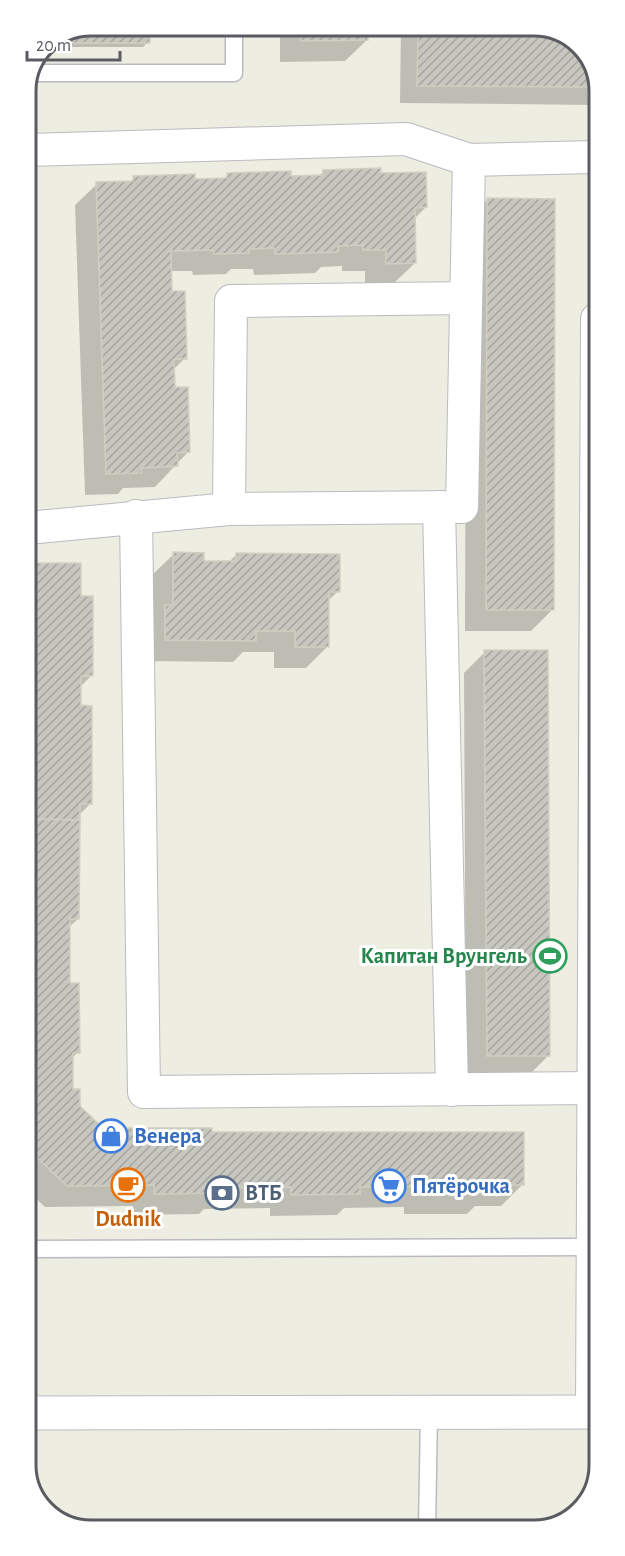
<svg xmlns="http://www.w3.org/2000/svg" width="625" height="1556" font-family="'Alegreya Sans',sans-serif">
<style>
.shadow{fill:#0003}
.building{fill:url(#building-hatch);stroke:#d1cfc1;stroke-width:1.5}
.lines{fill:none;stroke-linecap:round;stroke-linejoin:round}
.lane-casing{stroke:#babbc0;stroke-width:19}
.street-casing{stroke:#babbc0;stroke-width:34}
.secondary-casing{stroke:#bbbcc3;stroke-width:35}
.lane{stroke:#fff;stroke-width:16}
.street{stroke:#fff;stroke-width:32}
.secondary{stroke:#fff;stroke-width:33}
.labels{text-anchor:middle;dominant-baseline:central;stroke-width:6;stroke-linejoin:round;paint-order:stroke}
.leisure-label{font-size:22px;font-weight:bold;fill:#27864d;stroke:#fff;text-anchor:end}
.shop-label{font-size:22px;font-weight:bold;fill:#366cbe;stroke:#fff;text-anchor:start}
.service-label{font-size:22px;font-weight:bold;fill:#4e5e75;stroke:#fff;text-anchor:start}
.food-label{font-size:22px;font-weight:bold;fill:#c56008;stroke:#fff}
.rim{fill:none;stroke:#5a5c62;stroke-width:3}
</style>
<defs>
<pattern id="building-hatch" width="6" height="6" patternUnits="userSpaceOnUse" patternTransform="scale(1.5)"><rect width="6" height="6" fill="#c8c7bf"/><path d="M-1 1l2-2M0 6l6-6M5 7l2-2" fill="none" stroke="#a5a59f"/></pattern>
</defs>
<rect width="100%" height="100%" fill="#edede2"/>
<g class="shadow">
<polygon points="91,26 148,26 148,42 143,47 44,47 45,45"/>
<polygon points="280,26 367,26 367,40 345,61 280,62"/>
<polygon points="401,26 538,26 574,39 596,70 596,105 400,103"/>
<polygon points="323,172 379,175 426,207 414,219 415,263 393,284 365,285 365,271 342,271 342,266 321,267 315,273 254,275 253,269 231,269 226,274 193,275 192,271 170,271 170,293 185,358 173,370 174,389 188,452 155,487 123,488 118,494 85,495 75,205 97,184 129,183 134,178 194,181 223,180 228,174 318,177"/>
<polygon points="487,200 552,610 531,631 465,631 466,221"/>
<polygon points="174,554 203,562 229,562 237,554 338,591 328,601 327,647 306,668 274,668 274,652 243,652 233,662 144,661 152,575"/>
<polygon points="27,564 79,564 79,598 92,675 79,688 91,803 78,816 78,919 68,928 68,985 78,1052 72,1058 72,1091 78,1106 102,1130 211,1133 522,1185 501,1206 475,1206 467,1214 404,1214 404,1207 344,1208 337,1215 270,1216 270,1208 204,1209 199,1214 133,1215 133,1206 45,1207 28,1191"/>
<polygon points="485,652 549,1055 527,1077 466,1077 464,673"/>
</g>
<g class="building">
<polygon points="91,26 150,26 150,43 48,43"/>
<polygon points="301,26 368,26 368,40 301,41"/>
<polygon points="418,26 538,26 574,39 596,70 596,87 417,86"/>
<polygon points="381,168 381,173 426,172 427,207 415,208 416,263 386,264 386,250 363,250 363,245 338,246 338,252 275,254 274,248 249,249 249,253 214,254 213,250 171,251 172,291 185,291 187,359 174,359 175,387 188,387 190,452 177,453 178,466 141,468 141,473 106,474 96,182 133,181 133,176 195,174 195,179 227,178 227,173 291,171 291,176 323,175 323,170"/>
<polygon points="487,198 555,199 554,610 486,610"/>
<polygon points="173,552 204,553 204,561 236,561 236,553 340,554 340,592 329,592 329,647 295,647 295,631 256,631 256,641 165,640 165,605 173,605"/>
<polygon points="27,563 81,563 81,596 93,596 93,676 81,676 81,705 92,706 92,804 80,804 80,820 27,819"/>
<polygon points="484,650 548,650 550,1056 487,1056"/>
<polygon points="27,819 80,820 79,919 70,919 70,983 79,983 80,1053 73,1053 73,1089 80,1089 80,1106 103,1128 212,1128 212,1132 524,1132 524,1185 491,1185 491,1193 425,1193 425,1186 360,1187 360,1194 291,1195 291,1187 222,1188 222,1193 154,1194 154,1185 67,1186 28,1149"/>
</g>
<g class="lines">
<defs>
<g id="lane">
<polyline points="32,73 234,73 234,26"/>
<polyline points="28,1249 593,1247"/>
<polyline points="427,1528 429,1412"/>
</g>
<g id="street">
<polyline points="29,150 406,139 469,160"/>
<polyline points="439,507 452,1090"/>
<polyline points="229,509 231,301 466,298"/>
<polyline points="136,516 144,1092 593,1088"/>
<polyline points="27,528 229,509 462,507 469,160 596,157"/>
<polyline points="592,1412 597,319"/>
</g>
<polyline id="secondary" points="29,1413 599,1412"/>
</defs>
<use href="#lane" class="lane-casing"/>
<use href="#street" class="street-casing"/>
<use href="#secondary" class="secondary-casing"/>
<use href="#lane" class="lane"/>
<use href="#street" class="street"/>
<use href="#secondary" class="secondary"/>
</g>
<defs>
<symbol id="stadium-ring" viewBox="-11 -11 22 22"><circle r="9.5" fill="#fff" stroke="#2e9e5b" stroke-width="1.5"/><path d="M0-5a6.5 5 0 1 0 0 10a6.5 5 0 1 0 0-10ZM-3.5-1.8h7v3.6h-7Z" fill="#2e9e5b"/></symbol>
<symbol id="shop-ring" viewBox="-11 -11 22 22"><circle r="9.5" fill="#fff" stroke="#3f7fe0" stroke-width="1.5"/><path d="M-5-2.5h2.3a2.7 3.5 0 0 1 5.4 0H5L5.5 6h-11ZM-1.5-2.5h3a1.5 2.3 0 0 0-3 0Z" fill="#3f7fe0"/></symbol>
<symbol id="cafe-ring" viewBox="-11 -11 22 22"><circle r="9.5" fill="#fff" stroke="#e8710a" stroke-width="1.5"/><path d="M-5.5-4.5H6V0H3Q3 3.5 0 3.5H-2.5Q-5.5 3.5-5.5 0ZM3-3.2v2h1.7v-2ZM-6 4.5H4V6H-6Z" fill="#e8710a"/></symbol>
<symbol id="supermarket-ring" viewBox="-11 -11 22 22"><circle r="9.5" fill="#fff" stroke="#3f7fe0" stroke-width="1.5"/><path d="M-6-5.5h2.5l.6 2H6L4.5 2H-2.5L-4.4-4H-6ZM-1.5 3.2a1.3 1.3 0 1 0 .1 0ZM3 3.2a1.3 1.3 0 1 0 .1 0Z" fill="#3f7fe0"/></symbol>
<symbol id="bank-ring" viewBox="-11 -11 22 22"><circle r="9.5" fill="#fff" stroke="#5c6f8a" stroke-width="1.5"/><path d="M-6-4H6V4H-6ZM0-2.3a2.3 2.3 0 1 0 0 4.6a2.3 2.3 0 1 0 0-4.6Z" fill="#5c6f8a"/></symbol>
</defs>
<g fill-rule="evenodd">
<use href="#stadium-ring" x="531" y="937" width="38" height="38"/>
<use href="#shop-ring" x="92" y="1117" width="38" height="38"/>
<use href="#cafe-ring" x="109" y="1166" width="38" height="38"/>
<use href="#supermarket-ring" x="370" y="1167" width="38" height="38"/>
<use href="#bank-ring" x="203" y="1174" width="38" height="38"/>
</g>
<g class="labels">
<g class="leisure-label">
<text x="527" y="956">Капитан Врунгель</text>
</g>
<g class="shop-label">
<text x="134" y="1136">Венера</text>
<text x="412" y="1186">Пятёрочка</text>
</g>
<g class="service-label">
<text x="245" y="1193">ВТБ</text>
</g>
<g class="food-label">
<text x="128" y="1219">Dudnik</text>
</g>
</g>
<path d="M0 0H625V1556H0ZM91 36H534A55 55 0 0 1 589 91V1465A55 55 0 0 1 534 1520H91A55 55 0 0 1 36 1465V91A55 55 0 0 1 91 36Z" fill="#fff" fill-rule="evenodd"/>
<path class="rim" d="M91 36H534A55 55 0 0 1 589 91V1465A55 55 0 0 1 534 1520H91A55 55 0 0 1 36 1465V91A55 55 0 0 1 91 36Z"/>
<path d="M27 51v9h93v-9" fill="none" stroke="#5a5c62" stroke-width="3"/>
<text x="36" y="51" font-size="18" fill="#5a5c62" stroke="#ffffff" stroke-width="4.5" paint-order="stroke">20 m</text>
</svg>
